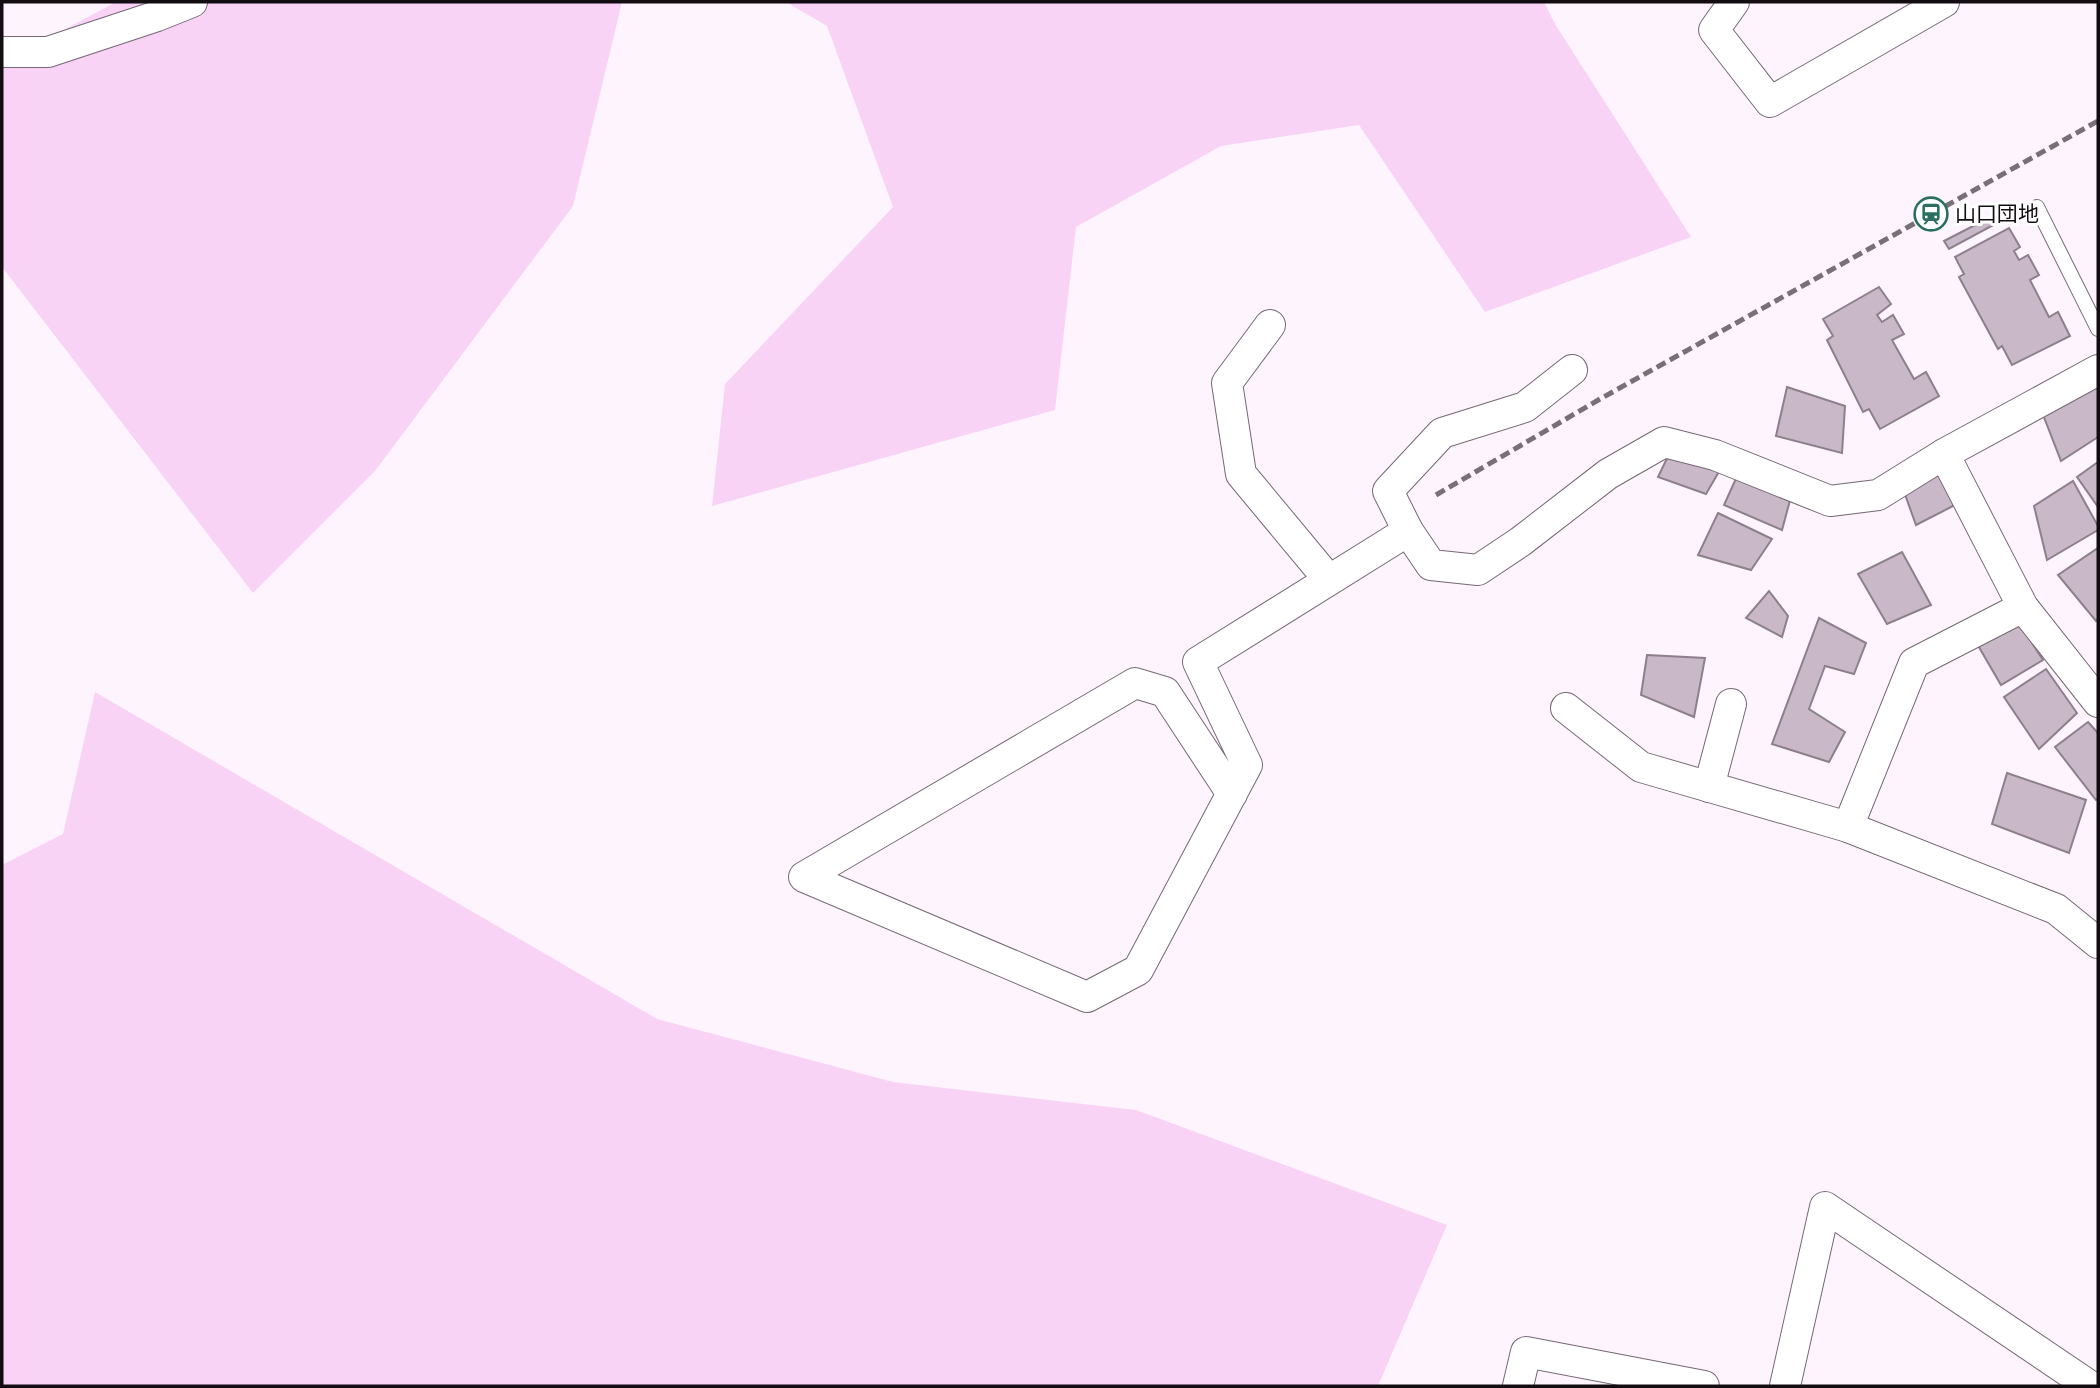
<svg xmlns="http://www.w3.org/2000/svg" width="2100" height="1388" font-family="'Fira Sans Condensed','Noto Sans JP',sans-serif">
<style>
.green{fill:#f9d3f6}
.building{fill:#c9b9c8;stroke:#8e7f8d;stroke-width:2}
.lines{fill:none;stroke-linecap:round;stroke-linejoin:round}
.service-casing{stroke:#766875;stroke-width:16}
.minor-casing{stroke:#766875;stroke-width:32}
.service{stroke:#fff;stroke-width:14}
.minor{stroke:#fff;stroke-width:30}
.rail{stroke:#787077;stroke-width:5;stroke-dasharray:10 5;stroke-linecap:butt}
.labels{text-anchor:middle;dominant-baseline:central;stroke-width:6;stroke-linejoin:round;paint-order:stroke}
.poi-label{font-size:21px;fill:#130d12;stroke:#fff;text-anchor:start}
</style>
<rect width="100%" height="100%" fill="#fef4fd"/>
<g class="green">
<polygon points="116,2 622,2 573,206 375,471 253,593 2,267 2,63"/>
<polygon points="786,2 1544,2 1555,24 1691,237 1485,312 1359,125 1221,146 1076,227 1055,410 712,506 725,384 893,207 827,26"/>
<polygon points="95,692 657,1019 893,1082 1136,1110 1447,1225 1378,1386 2,1386 2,865 63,834"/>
</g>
<g class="building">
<polygon points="2006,209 2010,216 1949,249 1944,241"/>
<polygon points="2009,228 2020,247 2014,251 2019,260 2028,255 2039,275 2030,280 2049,317 2058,312 2070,336 2012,365 2002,346 1998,349 1959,277 1964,274 1955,257"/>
<polygon points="1879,287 1891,304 1877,315 1882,322 1893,315 1904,334 1892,340 1914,379 1926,372 1939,396 1880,429 1869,409 1863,412 1827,340 1833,336 1823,319"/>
<polygon points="2094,380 2098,388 2098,437 2061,461 2040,407"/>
<polygon points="1787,387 1845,406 1842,453 1776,436"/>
<polygon points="1674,444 1724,463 1706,494 1658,477"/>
<polygon points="2098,462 2098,507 2077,477"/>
<polygon points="1937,471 1955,505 1916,525 1903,489"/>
<polygon points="1738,474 1792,493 1782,530 1724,505"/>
<polygon points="2073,481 2098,526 2098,530 2047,560 2034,506"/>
<polygon points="1718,513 1772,539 1751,570 1698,555"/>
<polygon points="2098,548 2098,619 2096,621 2058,575"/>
<polygon points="1902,552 1931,605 1887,624 1858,574"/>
<polygon points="1769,591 1788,616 1782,637 1746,618"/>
<polygon points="1819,618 1866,643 1854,674 1825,666 1809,709 1845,732 1829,762 1772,744"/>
<polygon points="2016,618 2043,660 2001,685 1976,642"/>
<polygon points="1647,655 1705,658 1694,717 1641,695"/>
<polygon points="2046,669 2077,713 2039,749 2004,697"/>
<polygon points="2088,722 2098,733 2098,799 2096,800 2055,747"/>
<polygon points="2007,773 2086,800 2069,853 1992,824"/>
</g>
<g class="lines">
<defs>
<polyline id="service" points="2037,207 2098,329"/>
<g id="minor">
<polyline points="1734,2 1714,30 1770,102 1944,2"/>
<polyline points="2,52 48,52 157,16 192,2"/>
<polyline points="1270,325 1227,383 1241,474 1329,580"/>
<polyline points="1572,370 1525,407 1442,433 1388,491 1408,531 1431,565 1478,570 1520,542 1608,474 1664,442 1715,455 1830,501 1878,495 1944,454 2098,370"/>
<polyline points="1944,454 2023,607 2098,702"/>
<polyline points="1566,708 1641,767 1848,827 2056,909 2098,943"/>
<polyline points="1709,787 1731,704"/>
<polyline points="1232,794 1165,692 1135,683 804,877 1087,997 1138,970 1247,765 1198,662 1408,531"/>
<polyline points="1848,827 1914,663 2023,607"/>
<polyline points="1518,1386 1526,1352 1704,1386"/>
<polyline points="1785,1386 1825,1207 2090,1386"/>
</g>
</defs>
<use href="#service" class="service-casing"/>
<use href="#minor" class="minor-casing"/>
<use href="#service" class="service"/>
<use href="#minor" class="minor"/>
<polyline class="rail" points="1436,495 1600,399 2098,121"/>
</g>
<defs>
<symbol id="station-ring" viewBox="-11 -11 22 22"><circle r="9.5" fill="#fff" stroke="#2b6f62" stroke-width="1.5"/><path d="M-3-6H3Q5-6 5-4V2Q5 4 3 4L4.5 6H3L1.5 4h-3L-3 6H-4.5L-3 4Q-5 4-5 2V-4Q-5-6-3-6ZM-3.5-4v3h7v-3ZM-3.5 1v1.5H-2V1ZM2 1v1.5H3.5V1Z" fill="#2b6f62"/></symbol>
</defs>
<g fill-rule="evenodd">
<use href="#station-ring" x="1912" y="195" width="38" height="38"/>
</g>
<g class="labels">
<g class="poi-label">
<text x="1955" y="214">山口団地</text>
</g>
</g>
<rect width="2100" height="1388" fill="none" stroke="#130d12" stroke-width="7"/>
</svg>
